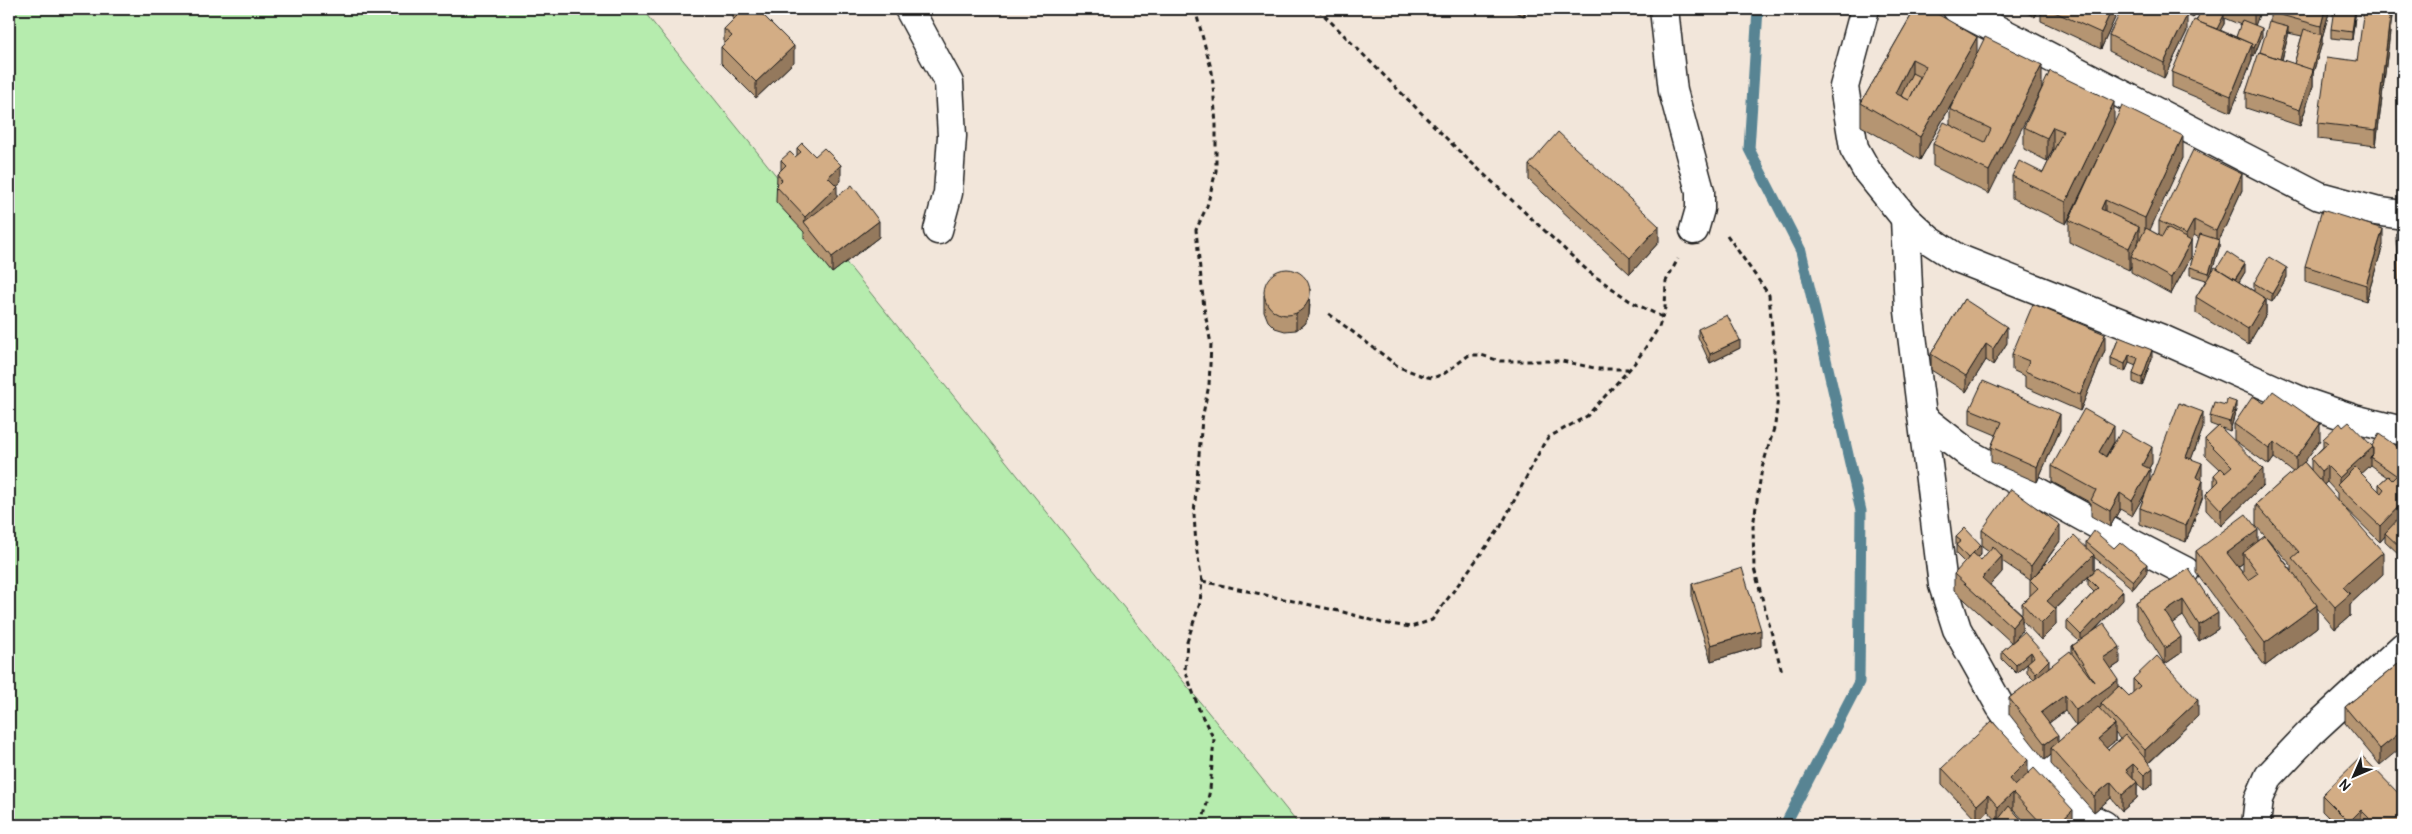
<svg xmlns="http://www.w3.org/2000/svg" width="2412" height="834" font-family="Pangolin,sans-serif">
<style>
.green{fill:#b6ecae;stroke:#698465}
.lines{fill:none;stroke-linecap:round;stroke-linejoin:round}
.stream{stroke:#598493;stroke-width:11}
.minor-casing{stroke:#1c1c1c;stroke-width:31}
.path{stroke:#1c1c1c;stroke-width:3;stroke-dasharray:5 4;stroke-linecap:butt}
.minor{stroke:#fff;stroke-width:28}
.wall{fill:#b59572;stroke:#1c1c1c;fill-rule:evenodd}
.shaded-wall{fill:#94795d;stroke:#1c1c1c}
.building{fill:#d3ad85;stroke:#1c1c1c;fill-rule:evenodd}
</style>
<rect width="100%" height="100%" fill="#f2e6da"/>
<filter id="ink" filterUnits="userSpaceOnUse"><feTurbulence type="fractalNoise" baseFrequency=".02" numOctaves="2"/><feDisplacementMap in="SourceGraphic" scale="10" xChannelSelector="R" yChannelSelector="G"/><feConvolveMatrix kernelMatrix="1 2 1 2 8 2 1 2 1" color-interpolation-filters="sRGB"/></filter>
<g filter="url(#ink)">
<polygon class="green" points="9,9 642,9 1299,825 9,825"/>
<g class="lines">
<polyline class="stream" points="1758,9 1749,149 1801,251 1861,511 1859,682 1785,825"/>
<defs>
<g id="minor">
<polyline points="909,9 949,83 952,136 948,193 938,230"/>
<polyline points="1664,9 1673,91 1700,191 1700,209 1694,230"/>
<polyline points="1865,9 1844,87 1854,148 1867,171 1905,218 1929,240 1957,258 2162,339 2301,401 2354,419 2403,431"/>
<polyline points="1957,9 2319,196 2375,211 2403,215"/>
<polyline points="1905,218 1909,311 1943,585 1957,629 2000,706 2045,771 2088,817 2104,825"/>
<polyline points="1923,418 1969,454 2125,540 2185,571"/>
<polyline points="2256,825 2259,799 2269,776 2310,733 2403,647"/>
</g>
</defs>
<use href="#minor" class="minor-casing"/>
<g class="path">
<polyline points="1195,9 1212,72 1216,125 1216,171 1207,206 1196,230 1204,308 1211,344 1209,385 1202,419 1194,514 1196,546 1202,581 1200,603 1187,642 1185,670 1200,712 1214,739 1210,790 1202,825"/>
<polyline points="1318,9 1459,151 1589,272 1630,301 1662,317"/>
<polyline points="1727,235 1769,295 1778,397 1775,425 1762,468 1753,526 1754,568 1782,672"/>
<polyline points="1329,314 1399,367 1423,376 1433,378 1445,373 1469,355 1481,355 1500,361 1562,361 1599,369 1628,369"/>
<polyline points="1202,581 1343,612 1382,623 1411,627 1432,620 1500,528 1543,445 1549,437 1587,416 1634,364 1648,344 1659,327 1665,308 1666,281 1678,259"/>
</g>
<use href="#minor" class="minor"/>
</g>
<g class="wall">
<polygon points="1507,9 1527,9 1524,16"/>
<polygon points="1915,9 1977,53 2042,65 1989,194 1933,166 1933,144 1950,125 1950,109 1954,100 1920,160 1861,126 1861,103"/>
<polygon points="2019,9 2039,9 2035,17"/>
<polygon points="2041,9 2119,9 2101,49 2041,21"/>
<polygon points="2174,9 2197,9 2193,18"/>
<path d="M2202,9H2261L2255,25L2262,36L2254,56L2252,55V60L2231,112L2172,87V72ZM2224,18L2241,25L2236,37L2220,30L2224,24Z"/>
<path d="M2271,9H2330L2322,38V43L2313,73V86L2300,126L2246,108V92L2261,52L2270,22V12ZM2288,33L2302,36L2294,64L2282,60L2288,36Z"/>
<polygon points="2356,9 2352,40 2331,38 2331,29"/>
<polygon points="2392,9 2392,16 2376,146 2318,139 2318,123 2357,61"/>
<polygon points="733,11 794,62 756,98 721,63 721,47 724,44 724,29 733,21"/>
<polygon points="2403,26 2403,138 2400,138 2400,115"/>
<polygon points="2187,31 2164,78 2109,51 2109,35"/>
<polygon points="2114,124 2183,158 2149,230 2159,235 2159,221 2242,190 2219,240 2219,248 2212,271 2217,268 2245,272 2239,282 2254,291 2254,283 2287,277 2272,302 2266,299 2266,314 2248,345 2196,313 2196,297 2206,280 2190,275 2190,267 2199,238 2194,235 2191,241 2191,257 2171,294 2131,272 2131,266 2129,270 2069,242 2069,220 2106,141 2066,224 2012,198 2012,176 2043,173 2054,150 2053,149 2047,161 2024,149 2024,127"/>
<polygon points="797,148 815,156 841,181 836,185 837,197 879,237 832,273 804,238 804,232 776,202 777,174 781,170 781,160 795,157 797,155"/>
<polygon points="1529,165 1659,242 1630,274 1529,180"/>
<polygon points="2403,232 2403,299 2398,300 2396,233"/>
<polygon points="2383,245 2366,301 2305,282 2305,266"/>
<polygon points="1264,295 1310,305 1309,315 1304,324 1296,330 1285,331 1275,328 1268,321 1264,311"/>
<polygon points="1964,299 2007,343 1993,365 1986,360 1966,392 1931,370 1931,354"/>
<polygon points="1698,329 1740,348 1710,363 1698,337"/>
<polygon points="2119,337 2152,358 2142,386 2133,382 2133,374 2136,366 2129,363 2125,372 2111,366 2111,358"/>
<polygon points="2105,350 2080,411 2025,387 2025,376 2012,370 2012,354"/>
<polygon points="1970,409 2060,430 2037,482 1991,462 1991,447 1996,435 1970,424"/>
<polygon points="2236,410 2230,431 2222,428 2263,485 2221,526 2206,510 2206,494 2214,486 2214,475 2220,469 2205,455 2205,439 2218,427 2210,424 2210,416"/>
<path d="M2234,424L2320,440L2304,462L2311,470V459L2323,447V439L2343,427L2372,446L2403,451V553L2401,556L2385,541V536L2380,542L2337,500V493L2327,482L2324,485L2383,574L2350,604V616L2335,629L2317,608V627L2265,666L2196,573V551L2258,541L2265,536L2256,526V504L2293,472L2274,458L2269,465L2234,440ZM2370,465L2387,477L2379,484V491L2361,473ZM2266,537L2292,566V571ZM2243,563V573L2238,567Z"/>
<polygon points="2203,428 2191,459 2202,480 2203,496 2186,542 2140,524 2140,508 2146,491 2132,516 2120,509 2110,527 2091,516 2091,503 2052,482 2052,466 2114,442 2106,456 2152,463 2149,468 2150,481"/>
<path d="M1982,530L2060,541L2039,571L2086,547V542L2114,548L2147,572L2133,589L2094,557V571L2055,609L2056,625L2041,640L2022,620V631L2016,638L2049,667L2072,653V646L2079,641L2067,630V621L2094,592L2088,586V578L2123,600L2093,632L2120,663L2111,669L2118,687L2129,696L2133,693V679L2198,716L2149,763L2153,784L2144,791L2137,783V798L2122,811L2111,798L2094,812L2051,764V755L2045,760L2009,714V698L2034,679L2027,672V664L2016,673L2002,659V651L2012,643L1954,590V574L1965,563L1956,554V537L1981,554L1978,557L1981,560L1989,551L1982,546ZM2002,561L2030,580V595L2022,603V614L1990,585L2002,572ZM2065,711L2076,726L2058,742L2049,723ZM2115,733L2120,739L2108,750L2106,748L2115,741Z"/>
<polygon points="2189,569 2218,629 2199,641 2183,616 2172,623 2181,653 2165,664 2136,618 2136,602"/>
<polygon points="1692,584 1761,646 1711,661 1692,600"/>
<polygon points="2403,660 2380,765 2345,723 2345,707"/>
<polygon points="1942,768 2028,774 2073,825 2028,825 2013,809 1997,821 1988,811 1977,821 1942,784"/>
<polygon points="2322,795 2403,825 2336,825 2322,811"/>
</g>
<g class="shaded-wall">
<polygon points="1524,9 1527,9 1524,16"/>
<polygon points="2035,9 2039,9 2035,17"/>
<polygon points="2112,9 2119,9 2101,49 2101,33"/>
<polygon points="2193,9 2197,9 2193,18"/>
<polygon points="2255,9 2261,9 2254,29 2254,14"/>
<polygon points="2325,9 2330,9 2322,38 2322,43 2313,73 2313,86 2300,126 2300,110 2321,38 2321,26"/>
<polygon points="2355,9 2356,9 2352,40 2352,32"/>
<polygon points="2391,9 2392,9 2392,16 2376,146 2376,130"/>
<polygon points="2187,15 2187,31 2164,78 2164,63"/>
<polygon points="2224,15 2224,24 2215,40 2215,32"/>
<polygon points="2288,27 2288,36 2279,70 2279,61"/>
<polygon points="2262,28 2262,36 2254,56 2254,48"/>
<polygon points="1977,37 1977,59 1920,160 1920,137"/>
<polygon points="2252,44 2252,60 2231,112 2231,96"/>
<polygon points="794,46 794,62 756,98 756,82"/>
<polygon points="1912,59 1912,82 1898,109 1895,93"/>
<polygon points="2042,65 2042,88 1989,194 1989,171"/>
<polygon points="2114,102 2114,124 2066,224 2066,202"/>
<polygon points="2053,127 2053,149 2047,161 2047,138"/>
<polygon points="2183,136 2183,158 2145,241 2145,218"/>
<polygon points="841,165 841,181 828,193 828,177"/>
<polygon points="2242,174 2242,190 2216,247 2216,231"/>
<polygon points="837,186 837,202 805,223 805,217"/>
<polygon points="2105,200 2105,222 2101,209"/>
<polygon points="2194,220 2194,235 2186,250 2186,235"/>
<polygon points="879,221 879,237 832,273 832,257"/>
<polygon points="1659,226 1659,242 1630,274 1630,258"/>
<polygon points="2139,227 2139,249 2131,256 2131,266 2129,270 2129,248"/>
<polygon points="2383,229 2383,245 2366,301 2366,285"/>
<polygon points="2219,240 2219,248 2209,281 2209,273"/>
<polygon points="2191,241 2191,257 2171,294 2171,278"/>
<polygon points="2245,264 2245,272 2235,288 2235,280"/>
<polygon points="2287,268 2287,277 2272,302 2272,294"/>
<polygon points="1310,289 1309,315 1304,324 1296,330 1296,314"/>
<polygon points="2266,299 2266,314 2248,345 2248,329"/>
<polygon points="2007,327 2007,343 1993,365 1993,349"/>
<polygon points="2105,334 2105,350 2080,411 2080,395"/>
<polygon points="1740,340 1740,348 1710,363 1710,354"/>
<polygon points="1986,344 1986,360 1966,392 1966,376"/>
<polygon points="2152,350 2152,358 2142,386 2142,378"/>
<polygon points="2129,355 2129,363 2125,372 2125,364"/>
<polygon points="2236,402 2236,410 2230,431 2230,422"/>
<polygon points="2203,412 2203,428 2186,473 2186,457"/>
<polygon points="2060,414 2060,430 2037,482 2037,467"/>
<polygon points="2320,424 2320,440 2296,474 2296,458"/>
<polygon points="2114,426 2114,442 2099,468 2099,452"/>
<polygon points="2274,442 2274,458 2269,465 2269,449"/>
<polygon points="2152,447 2152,463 2142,480 2142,465"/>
<polygon points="2373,447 2373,459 2370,457 2370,465 2343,490 2339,486 2339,478"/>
<polygon points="2202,463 2202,479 2196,493 2196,477"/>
<polygon points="2327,466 2327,482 2321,487 2321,471"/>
<polygon points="2150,469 2150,485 2132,516 2132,501"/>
<polygon points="2263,469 2263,485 2221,526 2221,510"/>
<polygon points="2203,480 2203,496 2186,542 2186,526"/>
<polygon points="2120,493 2120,509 2110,527 2110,511"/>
<polygon points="2403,502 2403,518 2385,533 2385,536 2380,542 2380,526"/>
<polygon points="2060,525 2060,541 2031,581 2031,566"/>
<polygon points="2258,530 2258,552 2243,553 2243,563 2227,575 2227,553"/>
<polygon points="1981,545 1981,554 1968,567 1968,558"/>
<polygon points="2403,545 2403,553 2401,556 2401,548"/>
<polygon points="2383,552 2383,574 2350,604 2350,616 2335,629 2335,607 2343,587"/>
<polygon points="2094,555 2094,571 2047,616 2047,601"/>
<polygon points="2002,556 2002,572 1982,594 1982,578"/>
<polygon points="2147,564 2147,572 2133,589 2133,581"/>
<polygon points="2123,591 2123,600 2081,644 2081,635"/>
<polygon points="2183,600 2183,616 2165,628 2165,612"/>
<polygon points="2317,605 2317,627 2265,666 2265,643"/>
<polygon points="2056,609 2056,625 2041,640 2041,624"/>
<polygon points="2218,613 2218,629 2199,641 2199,625"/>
<polygon points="2022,615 2022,631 2012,643 2012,627"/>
<polygon points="1761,630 1761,646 1711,661 1711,645"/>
<polygon points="2181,637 2181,653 2165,664 2165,648"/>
<polygon points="2120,647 2120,663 2103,674 2103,658"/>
<polygon points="2031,652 2031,661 2016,673 2016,665"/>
<polygon points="2049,660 2049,668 2036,681 2036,673"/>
<polygon points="2118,680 2118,695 2101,703 2101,707 2076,726 2076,710"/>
<polygon points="2065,695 2065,711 2041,729 2041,713"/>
<polygon points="2198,700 2198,716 2145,766 2145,750"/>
<polygon points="2115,725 2115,741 2098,755 2098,739"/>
<polygon points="2403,730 2403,746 2380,765 2380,749"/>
<polygon points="2058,735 2058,750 2051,748 2051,755 2045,760 2045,744"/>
<polygon points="2028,760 2028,776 2009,795 2009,779"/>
<polygon points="2133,764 2133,780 2126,770"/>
<polygon points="2153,768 2153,784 2144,791 2144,775"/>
<polygon points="2111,782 2111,798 2094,812 2094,796"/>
<polygon points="2137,782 2137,798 2122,811 2122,795"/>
<polygon points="2013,793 2013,809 1998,822 1998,807"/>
<polygon points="1988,795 1988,811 1977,821 1977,805"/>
<polygon points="2073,810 2073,825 2057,825"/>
<polygon points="2361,810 2361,825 2349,825 2349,822"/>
</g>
<g class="building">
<polygon points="736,9 757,9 794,46 756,82 721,47 732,36 724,29 737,16 733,11"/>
<path d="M1915,9H1929L1977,37L1920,137L1861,103ZM1912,59L1926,66L1909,100L1895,93Z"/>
<polygon points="2048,9 2112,9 2101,33"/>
<polygon points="2122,9 2174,9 2187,15 2164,63 2109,35"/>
<polygon points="2202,9 2209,9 2224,15 2217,29 2196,21"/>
<polygon points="2241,9 2255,9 2254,14"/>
<polygon points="2271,9 2325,9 2321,26 2270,12"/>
<polygon points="2334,9 2355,9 2352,32 2331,29"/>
<polygon points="2364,9 2391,9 2376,130 2318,123 2327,57 2357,61"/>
<polygon points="2194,20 2252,44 2231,96 2172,72"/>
<polygon points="2242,20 2262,28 2254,48 2252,47 2252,44 2236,37"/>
<polygon points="2269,22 2288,27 2280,59 2260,52"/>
<polygon points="2402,26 2403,26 2403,116 2400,115"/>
<polygon points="2304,29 2322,35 2312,70 2294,64"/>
<polygon points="1985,37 2042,65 1989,171 1933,144 1944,122 1985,142 1991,129 1950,109"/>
<polygon points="2259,52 2313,70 2300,110 2246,92"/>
<polygon points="2050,71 2114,102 2066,202 2012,176 2019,161 2043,173 2063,131 2053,127 2047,138 2024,127"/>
<polygon points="1912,73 1920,77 1909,100 1901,96"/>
<polygon points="2122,106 2183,136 2145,218 2105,200 2101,209 2139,227 2129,248 2069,220"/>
<polygon points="1558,132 1659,226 1630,258 1529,165"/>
<polygon points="802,143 815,156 824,148 841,165 828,177 837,186 805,217 776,186 782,180 777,174 786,165 781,160 790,152 795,157 801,152 797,148"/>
<polygon points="2193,150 2242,174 2216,231 2194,220 2186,235 2159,221"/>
<polygon points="852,185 879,221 832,257 804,222"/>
<polygon points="2322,210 2383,229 2366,285 2305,266"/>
<polygon points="2146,228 2162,237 2167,228 2191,241 2171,278 2131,256"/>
<polygon points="2403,232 2403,283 2398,284 2396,233"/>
<polygon points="2200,234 2219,240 2209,273 2190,267"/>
<polygon points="2227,252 2245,264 2235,279 2217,268"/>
<polygon points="2269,257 2287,268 2272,294 2254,283"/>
<polygon points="2215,267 2266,299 2248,329 2196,297"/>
<circle cx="1287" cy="292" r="23"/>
<polygon points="1964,299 2007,327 1993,349 1986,344 1966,376 1931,354"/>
<polygon points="2033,304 2105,334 2080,395 2025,371 2029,361 2012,354"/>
<polygon points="1727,315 1740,340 1710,354 1698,329"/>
<polygon points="2119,337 2152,350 2142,378 2133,374 2138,358 2129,355 2125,364 2111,358"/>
<polygon points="1983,381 2060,414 2037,467 1991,447 2002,422 1970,409"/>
<polygon points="2273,391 2320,424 2296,458 2274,442 2269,449 2234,424 2253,396 2264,403"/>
<polygon points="2227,399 2236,402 2230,422 2210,416 2214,402 2226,405"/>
<polygon points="2179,403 2203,412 2186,457 2202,463 2196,477 2203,480 2186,526 2140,508"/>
<polygon points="2084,409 2114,426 2099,452 2106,457 2122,430 2152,447 2142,465 2150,469 2132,501 2120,493 2110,511 2091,500 2096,490 2052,466"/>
<polygon points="2349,422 2373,447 2339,478 2327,466 2321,471 2311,459 2328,443 2323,439 2340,423 2343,427"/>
<polygon points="2219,426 2263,469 2221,510 2206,494 2219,481 2214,475 2221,468 2225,472 2232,466 2205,439"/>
<polygon points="2379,434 2403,451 2403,480 2370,457 2373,454 2373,447 2372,446"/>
<polygon points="2304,462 2383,552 2343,587 2350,594 2335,607 2292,558 2299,552 2256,504"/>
<polygon points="2355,467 2381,493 2384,489 2379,484 2388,476 2392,480 2397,475 2403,482 2403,502 2380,526 2337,485"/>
<polygon points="2011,489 2060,525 2031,566 1982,530"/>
<polygon points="2246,514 2258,530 2227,553 2248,580 2258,573 2243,553 2265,536 2317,605 2265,643 2196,551"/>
<polygon points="2403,514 2403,545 2401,548 2385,533"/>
<polygon points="1965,528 1981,545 1968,558 1956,545 1961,541 1956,537"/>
<polygon points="2094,531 2114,548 2120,542 2147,564 2133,581 2086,542"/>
<polygon points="2074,536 2094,555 2047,601 2056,609 2041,624 2022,603 2038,588 2030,580"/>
<polygon points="1993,546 2002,556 1982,578 2022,615 2012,627 1954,574 1973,553 1981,560"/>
<polygon points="1742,568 1761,630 1711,645 1692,584"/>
<polygon points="2097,568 2123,591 2081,635 2067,621 2098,588 2088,578"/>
<polygon points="2189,569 2218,613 2199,625 2183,600 2165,612 2181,637 2165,648 2136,602"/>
<polygon points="2104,624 2120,647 2103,658 2118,680 2076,710 2065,695 2041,713 2058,735 2045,744 2009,698 2070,651 2094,682 2072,646"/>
<polygon points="2024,632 2049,660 2036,673 2027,663 2034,657 2031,652 2016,665 2002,651"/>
<polygon points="2157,656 2198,700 2145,750 2101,703 2119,686 2129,696 2140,686 2133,679"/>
<polygon points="2403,660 2403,730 2380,749 2345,707"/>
<polygon points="2098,707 2115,725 2098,739 2108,750 2125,735 2153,768 2144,775 2133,764 2126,770 2137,782 2122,795 2111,782 2094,796 2051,748"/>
<polygon points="1992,721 2028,760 2009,779 2015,786 2034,768 2073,810 2057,825 2043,825 2013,793 1998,807 1988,795 1977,805 1942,768"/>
<polygon points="2362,756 2403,798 2403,825 2376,825 2361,810 2349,822 2322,795"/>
<polygon points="2009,806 2026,825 1994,825"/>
</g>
</g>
<rect width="2412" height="834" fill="none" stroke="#fff" stroke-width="30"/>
<rect x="15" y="15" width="2382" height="804" fill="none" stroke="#1c1c1c" stroke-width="2" filter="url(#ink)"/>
<g transform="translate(2354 776) rotate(225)" stroke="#ffffff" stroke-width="4" paint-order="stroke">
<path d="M0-4L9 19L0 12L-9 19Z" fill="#1c1c1c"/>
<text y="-8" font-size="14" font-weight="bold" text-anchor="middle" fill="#1c1c1c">N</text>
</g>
</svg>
